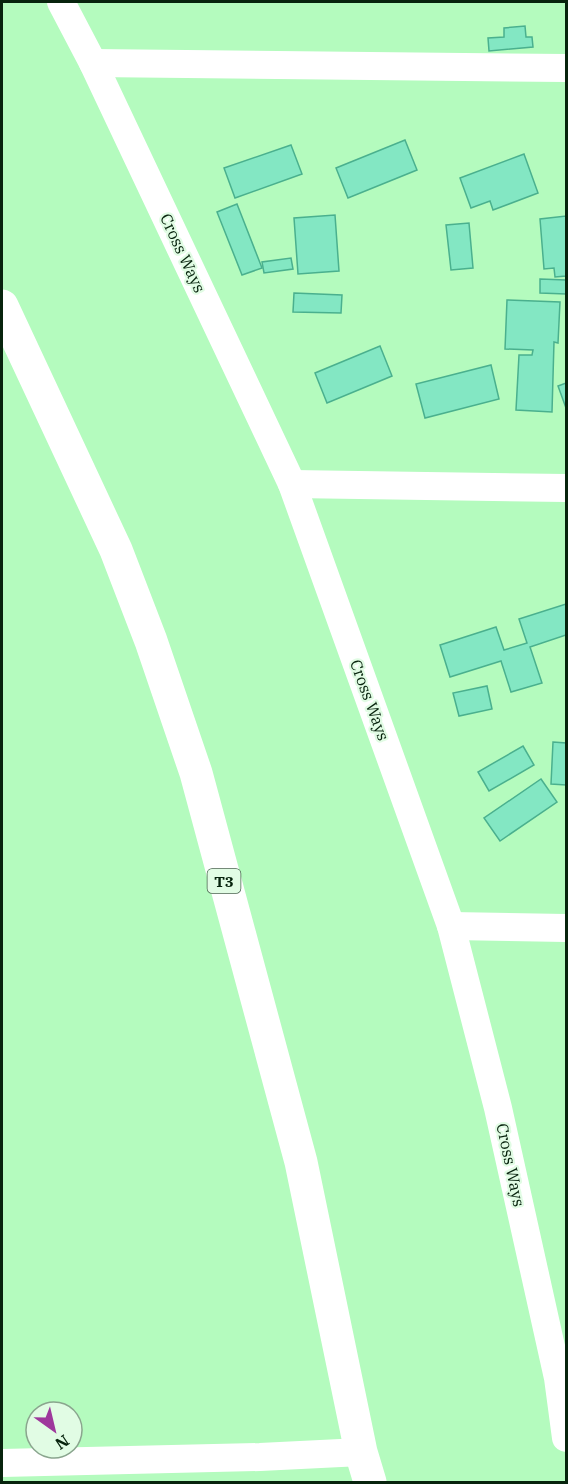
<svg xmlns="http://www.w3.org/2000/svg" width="568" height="1484" font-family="'IBM Plex Serif',serif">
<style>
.building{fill:#83e7c3;stroke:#4ab08e;stroke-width:1.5}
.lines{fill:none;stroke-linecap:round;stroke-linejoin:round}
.street{stroke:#fff;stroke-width:28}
.highway{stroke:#fff;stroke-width:33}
.labels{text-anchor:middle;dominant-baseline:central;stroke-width:4.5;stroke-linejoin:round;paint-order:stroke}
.shield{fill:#e1fce4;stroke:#48644e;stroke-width:1.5}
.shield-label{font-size:15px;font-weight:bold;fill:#07230d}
.street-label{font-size:16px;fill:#07230d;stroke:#e1fce4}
</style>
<rect width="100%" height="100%" fill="#b4fbbe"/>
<g class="building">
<polygon points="525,26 526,37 532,37 533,47 489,51 488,38 504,37 504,28"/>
<polygon points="405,140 417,170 348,198 336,168"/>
<polygon points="291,145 302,174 235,198 224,168"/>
<polygon points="524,154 538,193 493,210 490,201 471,208 460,178"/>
<polygon points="237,204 262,268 242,275 217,212"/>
<polygon points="335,215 339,271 298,274 294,218"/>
<polygon points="566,216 566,276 555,277 554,268 544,269 540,219"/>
<polygon points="469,223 473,268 451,270 446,225"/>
<polygon points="291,258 293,269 264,273 262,262"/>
<polygon points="540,279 566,280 566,294 540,293"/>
<polygon points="294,293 342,295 341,313 293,312"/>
<polygon points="507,300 560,302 558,343 554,342 552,412 516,410 519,355 532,355 533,350 505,349"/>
<polygon points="380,346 392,376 327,403 315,373"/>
<polygon points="491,365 499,399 425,418 416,384"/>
<polygon points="566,383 566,408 558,386"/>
<polygon points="566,604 566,635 530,647 542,683 511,692 501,661 450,677 440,645 496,627 504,650 527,643 519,619"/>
<polygon points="487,686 492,709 459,716 453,693"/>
<polygon points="553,742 566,743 566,785 551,784"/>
<polygon points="523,746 534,765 489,791 478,772"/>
<polygon points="541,779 557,802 500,841 484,818"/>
</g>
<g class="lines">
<g class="street">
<polyline points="61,2 93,63 292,484 451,926 498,1108 558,1378 566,1438"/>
<polyline points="93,63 566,68"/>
<polyline points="292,484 566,488"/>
<polyline points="451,926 566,928"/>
<polyline points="2,1463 260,1457 361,1452"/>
</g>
<polyline class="highway" points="2,306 116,550 151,641 196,773 301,1162 361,1452 370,1482"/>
</g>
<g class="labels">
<rect class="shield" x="207.5" y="869" width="33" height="24" rx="4.5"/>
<g class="shield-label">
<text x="224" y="881">T3</text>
</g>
<g class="street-label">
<text transform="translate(183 253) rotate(65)">Cross Ways</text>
<text transform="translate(370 700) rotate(70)">Cross Ways</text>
<text transform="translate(511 1165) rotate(78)">Cross Ways</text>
</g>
</g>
<rect width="568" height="1484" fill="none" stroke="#07230d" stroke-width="6"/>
<g transform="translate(54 1430) rotate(146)"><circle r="28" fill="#e1fce4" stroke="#8aa58e" stroke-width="1.5"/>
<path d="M0-4.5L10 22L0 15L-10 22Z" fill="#9e389c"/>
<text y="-9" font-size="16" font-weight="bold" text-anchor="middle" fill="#07230d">N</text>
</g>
</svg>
